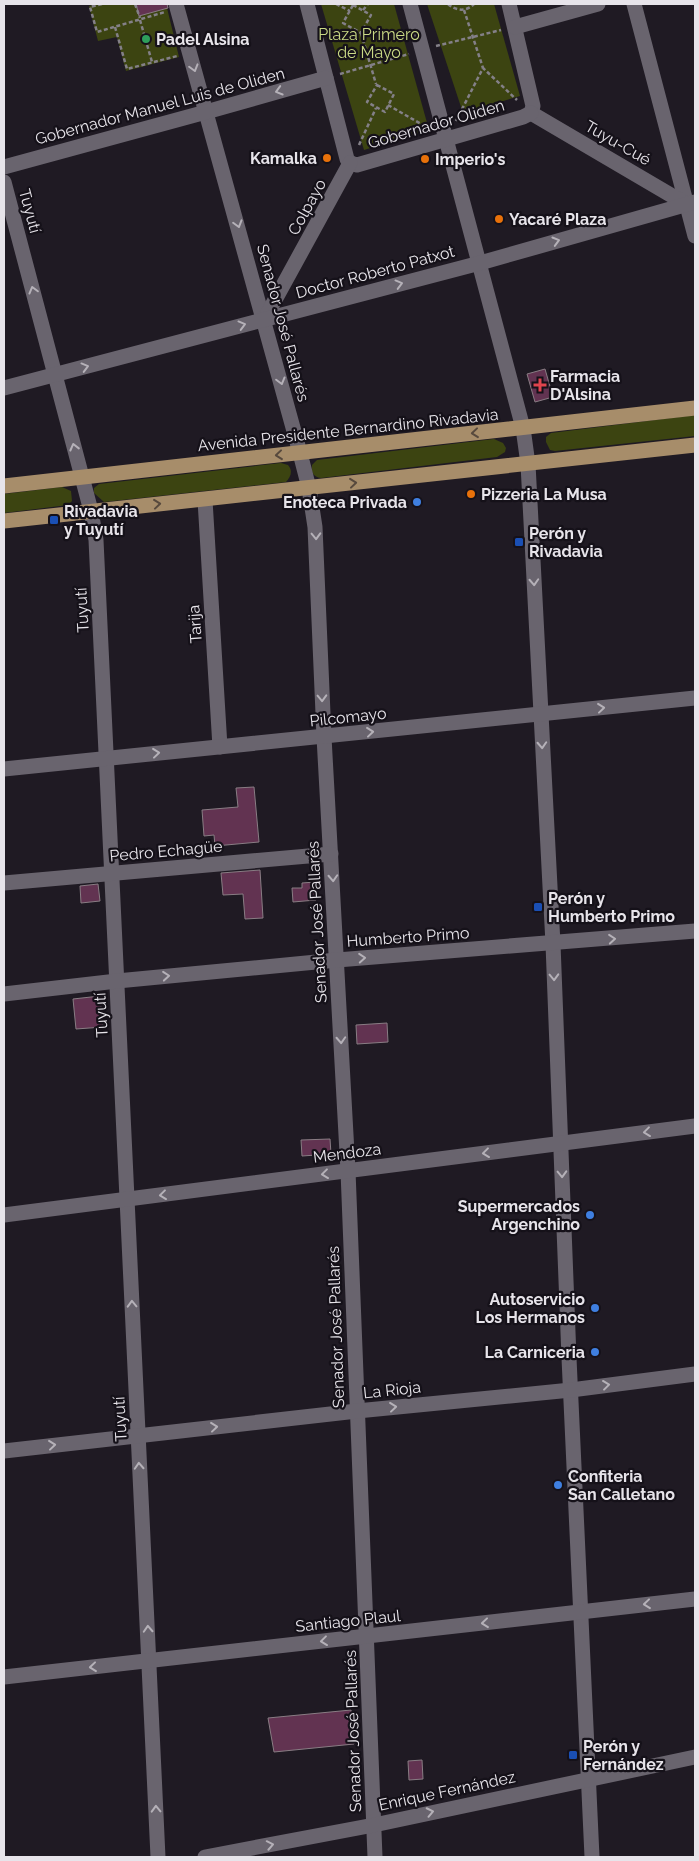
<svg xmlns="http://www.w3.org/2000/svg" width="699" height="1861" font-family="Raleway,sans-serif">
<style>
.green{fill:#3c4411}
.building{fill:#623351;stroke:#897d84}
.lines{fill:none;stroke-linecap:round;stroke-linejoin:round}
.path{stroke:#848088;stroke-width:2.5;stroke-dasharray:4 2.5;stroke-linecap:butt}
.minor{stroke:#69646e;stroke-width:15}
.major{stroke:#a78d6a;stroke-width:15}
.oneway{stroke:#b5b1b8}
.oneway2{stroke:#57493d}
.leisure-dot{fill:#2e9e5b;stroke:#151119;stroke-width:2}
.food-dot{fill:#e8710a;stroke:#151119;stroke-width:2}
.health-dot{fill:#e0444e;stroke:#151119;stroke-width:2}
.shop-dot{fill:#3f7fe0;stroke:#151119;stroke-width:2}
.transit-dot{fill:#1a4fb4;stroke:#151119;stroke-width:2}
.labels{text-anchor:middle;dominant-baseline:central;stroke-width:4.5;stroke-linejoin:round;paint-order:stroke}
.park-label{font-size:16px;fill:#c9d985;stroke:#151119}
.poi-label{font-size:16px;font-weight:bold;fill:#e7e4ea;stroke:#151119;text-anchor:start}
.street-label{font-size:16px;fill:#e7e4ea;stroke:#151119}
</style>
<rect width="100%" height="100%" fill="#1f1a23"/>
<g class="green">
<polygon points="99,4 166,4 179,57 126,71 117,37 98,41 89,6"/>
<polygon points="321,4 394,4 429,130 364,150"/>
<polygon points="427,4 494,4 520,96 463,113"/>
<polygon points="695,415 695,436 555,451 550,450 546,442 546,437 551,433"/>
<path d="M494,439L503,443L506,448L505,452L497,457L321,478C313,477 311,472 312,465L317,460Z"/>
<path d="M281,463L288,465C293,471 291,476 286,482L104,502L94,493V488L99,484Z"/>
<polygon points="62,487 71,491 72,501 68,505 4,513 4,494"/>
</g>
<g class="building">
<polygon points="136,4 167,4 168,8 139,16"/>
<polygon points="545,369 553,397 535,402 527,374"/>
<polygon points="254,787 259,842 215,846 214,835 204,836 202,810 238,807 236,788"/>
<polygon points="260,870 263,918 245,919 243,894 223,895 221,873"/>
<polygon points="315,882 316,900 293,902 292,888 302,888 302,883"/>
<polygon points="98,884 100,901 81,903 80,886"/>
<polygon points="100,996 103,1027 76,1029 73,999"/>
<polygon points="387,1023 388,1042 357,1044 356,1025"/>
<polygon points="330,1139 331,1154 302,1156 301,1140"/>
<polygon points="351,1710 354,1744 274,1752 268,1718"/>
<polygon points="422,1760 423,1779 409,1780 408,1761"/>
</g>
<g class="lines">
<g class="path">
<polyline points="102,4 90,7 97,32 165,12"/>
<polyline points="135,4 140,18"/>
<polyline points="336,4 350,11"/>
<path d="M448,4C456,11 466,12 474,4"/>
<polygon points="353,5 371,15 361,33 343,23"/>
<polyline points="363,10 368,4"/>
<polyline points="464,10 483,68"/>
<polyline points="140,20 152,62"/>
<polyline points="115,27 127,69 177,56"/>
<polyline points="361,33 376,84"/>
<polyline points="436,46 501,30"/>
<polyline points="340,74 409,54"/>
<polygon points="377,85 394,94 385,112 367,102"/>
<polyline points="388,105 428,128"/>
<polyline points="456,121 483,68 517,100"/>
<polyline points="359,145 376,108"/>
</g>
<g class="minor">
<polyline points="176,4 300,453 309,488 315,527 324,737 348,1171 375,1857"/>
<polyline points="307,4 347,159 350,163"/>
<polyline points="410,4 523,428 528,464 553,944 569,1358 592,1857"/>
<polyline points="509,4 533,106 531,113"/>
<polyline points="634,4 695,236"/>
<polyline points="515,27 598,4"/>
<polyline points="531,113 686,204"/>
<polyline points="350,163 357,165 523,117 531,113"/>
<polyline points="4,167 206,112 326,78"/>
<polyline points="4,182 91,511 96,540 158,1857"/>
<polyline points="264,320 350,163"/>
<polyline points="4,388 480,263 695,202"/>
<polyline points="205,500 220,747"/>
<polyline points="4,769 695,698"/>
<polyline points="4,883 331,854"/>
<polyline points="4,994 117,981 337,960 695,931"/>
<polyline points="4,1215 695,1126"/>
<polyline points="4,1451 357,1411 571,1390 695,1374"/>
<polyline points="4,1677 695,1599"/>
<polyline points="205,1857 374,1825 695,1757"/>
</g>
<g class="major">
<polyline points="4,486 695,408"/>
<polyline points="4,521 695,445"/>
</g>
</g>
<defs><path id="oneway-chevron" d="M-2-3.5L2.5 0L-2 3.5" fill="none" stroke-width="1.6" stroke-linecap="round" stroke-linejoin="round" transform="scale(1.25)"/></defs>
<g class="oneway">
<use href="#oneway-chevron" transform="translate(194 68) rotate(74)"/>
<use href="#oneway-chevron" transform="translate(279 91) rotate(164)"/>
<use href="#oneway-chevron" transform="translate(238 224) rotate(74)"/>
<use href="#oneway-chevron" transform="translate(556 241) rotate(-16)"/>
<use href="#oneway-chevron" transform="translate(399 284) rotate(-15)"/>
<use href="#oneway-chevron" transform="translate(33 290) rotate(-105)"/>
<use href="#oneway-chevron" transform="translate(242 325) rotate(-15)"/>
<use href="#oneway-chevron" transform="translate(85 367) rotate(-15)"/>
<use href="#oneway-chevron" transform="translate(281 381) rotate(75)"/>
<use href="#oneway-chevron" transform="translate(74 447) rotate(-104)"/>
<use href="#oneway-chevron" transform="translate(316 536) rotate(88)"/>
<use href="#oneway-chevron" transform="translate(534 582) rotate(87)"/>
<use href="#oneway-chevron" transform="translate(322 698) rotate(88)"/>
<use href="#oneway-chevron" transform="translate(601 708) rotate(-6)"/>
<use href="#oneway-chevron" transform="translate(370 732) rotate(-6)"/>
<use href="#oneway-chevron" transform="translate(542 745) rotate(87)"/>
<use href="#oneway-chevron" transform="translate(156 753) rotate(-6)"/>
<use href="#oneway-chevron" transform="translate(333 878) rotate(87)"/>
<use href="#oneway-chevron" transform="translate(612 939) rotate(-5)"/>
<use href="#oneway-chevron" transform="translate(362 958) rotate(-4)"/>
<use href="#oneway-chevron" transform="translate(166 976) rotate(-5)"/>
<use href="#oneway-chevron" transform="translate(554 977) rotate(88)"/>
<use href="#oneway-chevron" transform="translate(341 1040) rotate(87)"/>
<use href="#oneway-chevron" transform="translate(647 1132) rotate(173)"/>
<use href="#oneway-chevron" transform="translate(486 1153) rotate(173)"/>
<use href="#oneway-chevron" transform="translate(325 1174) rotate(173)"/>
<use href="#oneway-chevron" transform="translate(562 1174) rotate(88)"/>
<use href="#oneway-chevron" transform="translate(163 1195) rotate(173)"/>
<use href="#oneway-chevron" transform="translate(132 1304) rotate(-92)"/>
<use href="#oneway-chevron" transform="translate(606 1385) rotate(-7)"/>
<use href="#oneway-chevron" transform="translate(393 1407) rotate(-6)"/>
<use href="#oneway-chevron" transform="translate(214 1427) rotate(-6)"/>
<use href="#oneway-chevron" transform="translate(52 1445) rotate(-6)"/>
<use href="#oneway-chevron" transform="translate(139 1466) rotate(-93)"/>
<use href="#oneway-chevron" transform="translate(647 1604) rotate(174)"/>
<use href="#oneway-chevron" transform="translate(485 1623) rotate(174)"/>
<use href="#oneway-chevron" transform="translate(148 1629) rotate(-93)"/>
<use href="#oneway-chevron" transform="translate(324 1641) rotate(173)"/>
<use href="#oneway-chevron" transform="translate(93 1667) rotate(174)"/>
<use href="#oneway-chevron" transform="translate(156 1809) rotate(-92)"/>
<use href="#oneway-chevron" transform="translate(430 1812) rotate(-12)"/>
<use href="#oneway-chevron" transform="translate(270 1845) rotate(-11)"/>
</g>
<g class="oneway2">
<use href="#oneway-chevron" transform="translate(475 433) rotate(174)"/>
<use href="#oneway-chevron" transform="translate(279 455) rotate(174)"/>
<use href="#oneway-chevron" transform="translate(353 483) rotate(-6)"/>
<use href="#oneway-chevron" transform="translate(157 504) rotate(-6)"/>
</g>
<circle class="leisure-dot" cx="146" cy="39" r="5"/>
<g class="food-dot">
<circle cx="327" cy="158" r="5"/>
<circle cx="425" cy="159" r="5"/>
<circle cx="499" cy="219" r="5"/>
<circle cx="471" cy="494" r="5"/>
</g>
<path class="health-dot" d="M537.5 377.5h5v5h5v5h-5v5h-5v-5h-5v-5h5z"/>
<g class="shop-dot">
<circle cx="417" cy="502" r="5"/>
<circle cx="590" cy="1215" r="5"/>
<circle cx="595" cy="1308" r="5"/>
<circle cx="595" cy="1352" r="5"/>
<circle cx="558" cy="1485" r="5"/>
</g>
<g class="transit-dot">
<rect x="49" y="515" width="10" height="10" rx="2.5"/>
<rect x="514" y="537" width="10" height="10" rx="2.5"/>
<rect x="533" y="902" width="10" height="10" rx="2.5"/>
<rect x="568" y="1750" width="10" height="10" rx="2.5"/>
</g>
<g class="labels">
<g class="park-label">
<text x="369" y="34">Plaza Primero<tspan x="369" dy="18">de Mayo</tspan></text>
</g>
<g class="poi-label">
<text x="156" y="39">Padel Alsina</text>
<text x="317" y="158" text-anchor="end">Kamalka</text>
<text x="435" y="159">Imperio's</text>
<text x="509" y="219">Yacaré Plaza</text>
<text x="550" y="376">Farmacia<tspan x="550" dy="18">D'Alsina</tspan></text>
<text x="481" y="494">Pizzeria La Musa</text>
<text x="407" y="502" text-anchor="end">Enoteca Privada</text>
<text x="64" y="511">Rivadavia<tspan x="64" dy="18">y Tuyutí</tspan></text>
<text x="529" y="533">Perón y<tspan x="529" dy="18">Rivadavia</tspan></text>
<text x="548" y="898">Perón y<tspan x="548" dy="18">Humberto Primo</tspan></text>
<text x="580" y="1206" text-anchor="end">Supermercados<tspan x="580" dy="18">Argenchino</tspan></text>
<text x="585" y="1299" text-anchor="end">Autoservicio<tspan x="585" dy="18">Los Hermanos</tspan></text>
<text x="585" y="1352" text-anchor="end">La Carniceria</text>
<text x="568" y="1476">Confiteria<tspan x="568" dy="18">San Calletano</tspan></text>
<text x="583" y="1746">Perón y<tspan x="583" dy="18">Fernández</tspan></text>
</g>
<g class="street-label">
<text transform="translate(160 106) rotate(-15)">Gobernador Manuel Luis de Oliden</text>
<text transform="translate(436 124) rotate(-16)">Gobernador Oliden</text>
<text transform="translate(618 143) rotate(30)">Tuyu-Cué</text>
<text transform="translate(307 207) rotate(-61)">Colpayo</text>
<text transform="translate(30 211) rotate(75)">Tuyutí</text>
<text transform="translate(375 272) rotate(-15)">Doctor Roberto Patxot</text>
<text transform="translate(283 323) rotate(75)">Senador José Pallarés</text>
<text transform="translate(348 430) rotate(-6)">Avenida Presidente Bernardino Rivadavia</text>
<text transform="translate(82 610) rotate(-93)">Tuyutí</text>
<text transform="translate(195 624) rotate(-94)">Tarija</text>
<text transform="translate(348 717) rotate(-6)">Pilcomayo</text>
<text transform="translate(166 851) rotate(-5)">Pedro Echagüe</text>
<text transform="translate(317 922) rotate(-93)">Senador José Pallarés</text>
<text transform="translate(408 937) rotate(-4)">Humberto Primo</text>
<text transform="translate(101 1015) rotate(-93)">Tuyutí</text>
<text transform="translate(347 1153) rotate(-7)">Mendoza</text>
<text transform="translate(336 1327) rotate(-92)">Senador José Pallarés</text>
<text transform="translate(392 1390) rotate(-6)">La Rioja</text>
<text transform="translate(120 1419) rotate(-93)">Tuyutí</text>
<text transform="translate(348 1621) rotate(-6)">Santiago Plaul</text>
<text transform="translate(353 1731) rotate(-92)">Senador José Pallarés</text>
<text transform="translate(447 1791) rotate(-12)">Enrique Fernández</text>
</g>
</g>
<rect width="699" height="1861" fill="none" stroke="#e7e4ea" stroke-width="10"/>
</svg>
